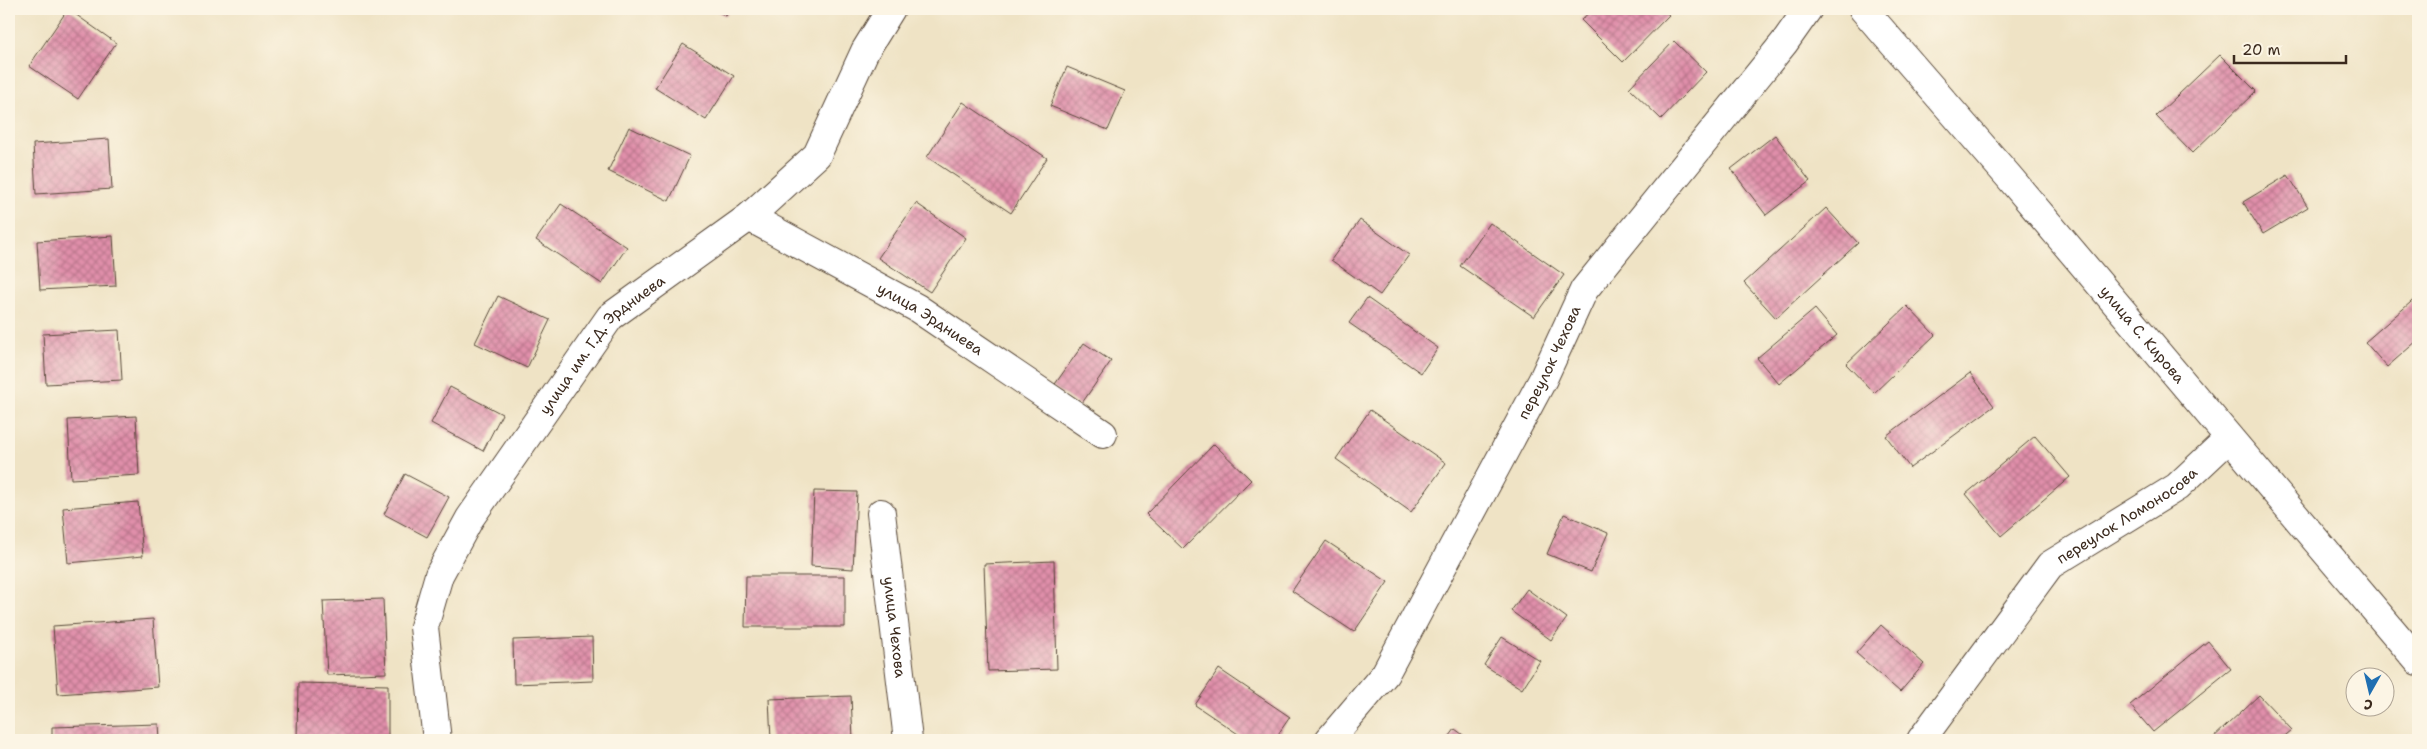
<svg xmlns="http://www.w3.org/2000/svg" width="2427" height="749" font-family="'Shantell Sans',sans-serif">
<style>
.building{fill:url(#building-cross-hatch)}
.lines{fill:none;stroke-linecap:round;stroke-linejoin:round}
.street-casing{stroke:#564637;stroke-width:30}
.secondary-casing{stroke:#564637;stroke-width:30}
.street{stroke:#fff;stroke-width:28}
.secondary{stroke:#fff;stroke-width:28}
.labels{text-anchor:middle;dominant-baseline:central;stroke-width:4.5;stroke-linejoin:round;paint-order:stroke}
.street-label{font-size:15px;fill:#3b2a1e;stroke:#fcf5e5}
</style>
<defs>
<pattern id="building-cross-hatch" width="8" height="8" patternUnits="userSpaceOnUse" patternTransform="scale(1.25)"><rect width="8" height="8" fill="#e08faa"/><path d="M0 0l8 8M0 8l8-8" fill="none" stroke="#b7758a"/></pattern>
</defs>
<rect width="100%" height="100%" fill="#fcf5e5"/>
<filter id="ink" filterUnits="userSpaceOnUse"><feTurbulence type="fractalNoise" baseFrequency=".02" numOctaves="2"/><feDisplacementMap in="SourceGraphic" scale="10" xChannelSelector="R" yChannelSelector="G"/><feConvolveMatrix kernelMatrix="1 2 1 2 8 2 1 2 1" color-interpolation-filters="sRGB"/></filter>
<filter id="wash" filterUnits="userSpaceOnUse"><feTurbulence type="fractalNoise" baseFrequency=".0096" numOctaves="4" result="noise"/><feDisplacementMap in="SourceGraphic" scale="20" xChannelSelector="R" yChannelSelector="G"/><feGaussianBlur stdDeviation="1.12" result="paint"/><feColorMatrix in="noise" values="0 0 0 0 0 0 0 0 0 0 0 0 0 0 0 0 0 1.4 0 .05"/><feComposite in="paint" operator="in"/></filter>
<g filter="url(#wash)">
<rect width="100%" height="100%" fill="#efe3c5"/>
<g id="blocks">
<g class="building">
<polygon points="68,9 116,43 78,99 29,66"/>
<polygon points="714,9 730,9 726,16"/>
<polygon points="1593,9 1662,9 1669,15 1623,62 1581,20"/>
<polygon points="1674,41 1706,72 1661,119 1629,88"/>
<polygon points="683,44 734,76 706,120 655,88"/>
<polygon points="2220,55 2256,91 2192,153 2156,116"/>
<polygon points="1067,67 1125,91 1108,130 1050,106"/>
<polygon points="963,102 1047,158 1011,213 927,157"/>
<polygon points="629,127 690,156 669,201 608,171"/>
<polygon points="1775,135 1810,181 1766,215 1731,169"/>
<polygon points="109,139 112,189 36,194 33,144"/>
<polygon points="2288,175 2308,207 2263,234 2243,202"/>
<polygon points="916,203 966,238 930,292 878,258"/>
<polygon points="561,204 627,247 602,284 536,240"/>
<polygon points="1826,208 1858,243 1776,318 1744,283"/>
<polygon points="1360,220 1409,255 1380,295 1331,260"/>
<polygon points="1490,223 1564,275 1534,317 1460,266"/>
<polygon points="113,236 116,286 40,290 37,241"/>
<polygon points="498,296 550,320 527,368 475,343"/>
<polygon points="2418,296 2418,340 2387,367 2365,342"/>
<polygon points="1367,298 1438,348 1421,373 1349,323"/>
<polygon points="1907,306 1935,335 1874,393 1846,364"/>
<polygon points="1815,309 1837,335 1779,384 1757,358"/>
<polygon points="119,330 122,380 46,384 43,334"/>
<polygon points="1084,343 1111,361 1080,406 1053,387"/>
<polygon points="1970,373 1994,406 1910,468 1886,436"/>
<polygon points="450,387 502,414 483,451 431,423"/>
<polygon points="1370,410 1446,463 1411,512 1336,459"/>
<polygon points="136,416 139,475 71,479 68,420"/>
<polygon points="2035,436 2070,477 2001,536 1966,494"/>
<polygon points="1214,444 1251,480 1183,549 1146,514"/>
<polygon points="405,474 449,497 427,537 384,514"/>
<polygon points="814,491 857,492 853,569 811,566"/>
<polygon points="138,502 143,556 68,563 63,508"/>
<polygon points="1564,514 1608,533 1591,572 1547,554"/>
<polygon points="1326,541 1388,582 1354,632 1292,591"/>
<polygon points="1054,561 1057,669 988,671 984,564"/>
<polygon points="746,576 845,576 845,627 745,627"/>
<polygon points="1527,589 1567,618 1551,640 1511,611"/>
<polygon points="383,599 386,673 327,675 323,601"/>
<polygon points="153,619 158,687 58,694 53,626"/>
<polygon points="1881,625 1924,664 1900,692 1856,653"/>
<polygon points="592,637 593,681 514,684 513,640"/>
<polygon points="1502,637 1540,661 1522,689 1484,665"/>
<polygon points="2208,641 2231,669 2153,732 2130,705"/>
<polygon points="1219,669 1290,717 1274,740 1247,740 1195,705"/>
<polygon points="298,683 388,685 388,740 297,740"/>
<polygon points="2259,695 2292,730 2280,740 2211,740"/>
<polygon points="851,696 853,740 771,740 769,699"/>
<polygon points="159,724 160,740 52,740 52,727"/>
<polygon points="1455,729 1470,740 1447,740"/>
</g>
</g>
</g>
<g filter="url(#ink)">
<use href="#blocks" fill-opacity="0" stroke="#564637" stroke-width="1"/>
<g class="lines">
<defs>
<g id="street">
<path id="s1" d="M749,217L917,308L1103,434"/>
<path id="s2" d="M881,513L908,740"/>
<path id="s3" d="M437,740L424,627L439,575L470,518L610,317L749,217L817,155L865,51L891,9"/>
<path id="s4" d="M1329,740L1385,674L1543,379L1584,290L1784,43L1808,9"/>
<path id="s5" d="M1921,740L2050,565L2177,487L2229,438"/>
</g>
<g id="secondary">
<path id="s6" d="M1863,9L2009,177L2418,661"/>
</g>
</defs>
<use href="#street" class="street-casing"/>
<use href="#secondary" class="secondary-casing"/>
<use href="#street" class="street"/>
<use href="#secondary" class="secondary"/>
</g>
</g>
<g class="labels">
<g class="street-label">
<text stroke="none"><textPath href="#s1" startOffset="208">улица Эрдниева</textPath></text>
<text stroke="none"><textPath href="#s6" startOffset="429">улица С. Кирова</textPath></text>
<text stroke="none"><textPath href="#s3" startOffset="452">улица им. Г.Д. Эрдниева</textPath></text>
<text stroke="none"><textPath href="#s4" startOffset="439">переулок Чехова</textPath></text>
<text stroke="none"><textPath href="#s5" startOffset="309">переулок Ломоносова</textPath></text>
<text stroke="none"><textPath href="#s2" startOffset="115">улица Чехова</textPath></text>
</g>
</g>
<rect width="2427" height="749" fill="none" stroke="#fcf5e5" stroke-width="30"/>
<g transform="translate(2370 692) rotate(188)"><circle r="24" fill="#fcf5e5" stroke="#afa495"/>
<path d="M0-4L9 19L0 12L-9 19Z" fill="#1f6fb2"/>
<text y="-8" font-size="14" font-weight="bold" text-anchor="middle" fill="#3b2a1e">С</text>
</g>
<path d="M2234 55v8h112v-8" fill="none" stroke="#3b2a1e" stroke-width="2.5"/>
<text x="2242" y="55" font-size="15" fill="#3b2a1e" stroke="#fcf5e5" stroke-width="4" paint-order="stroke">20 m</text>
</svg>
